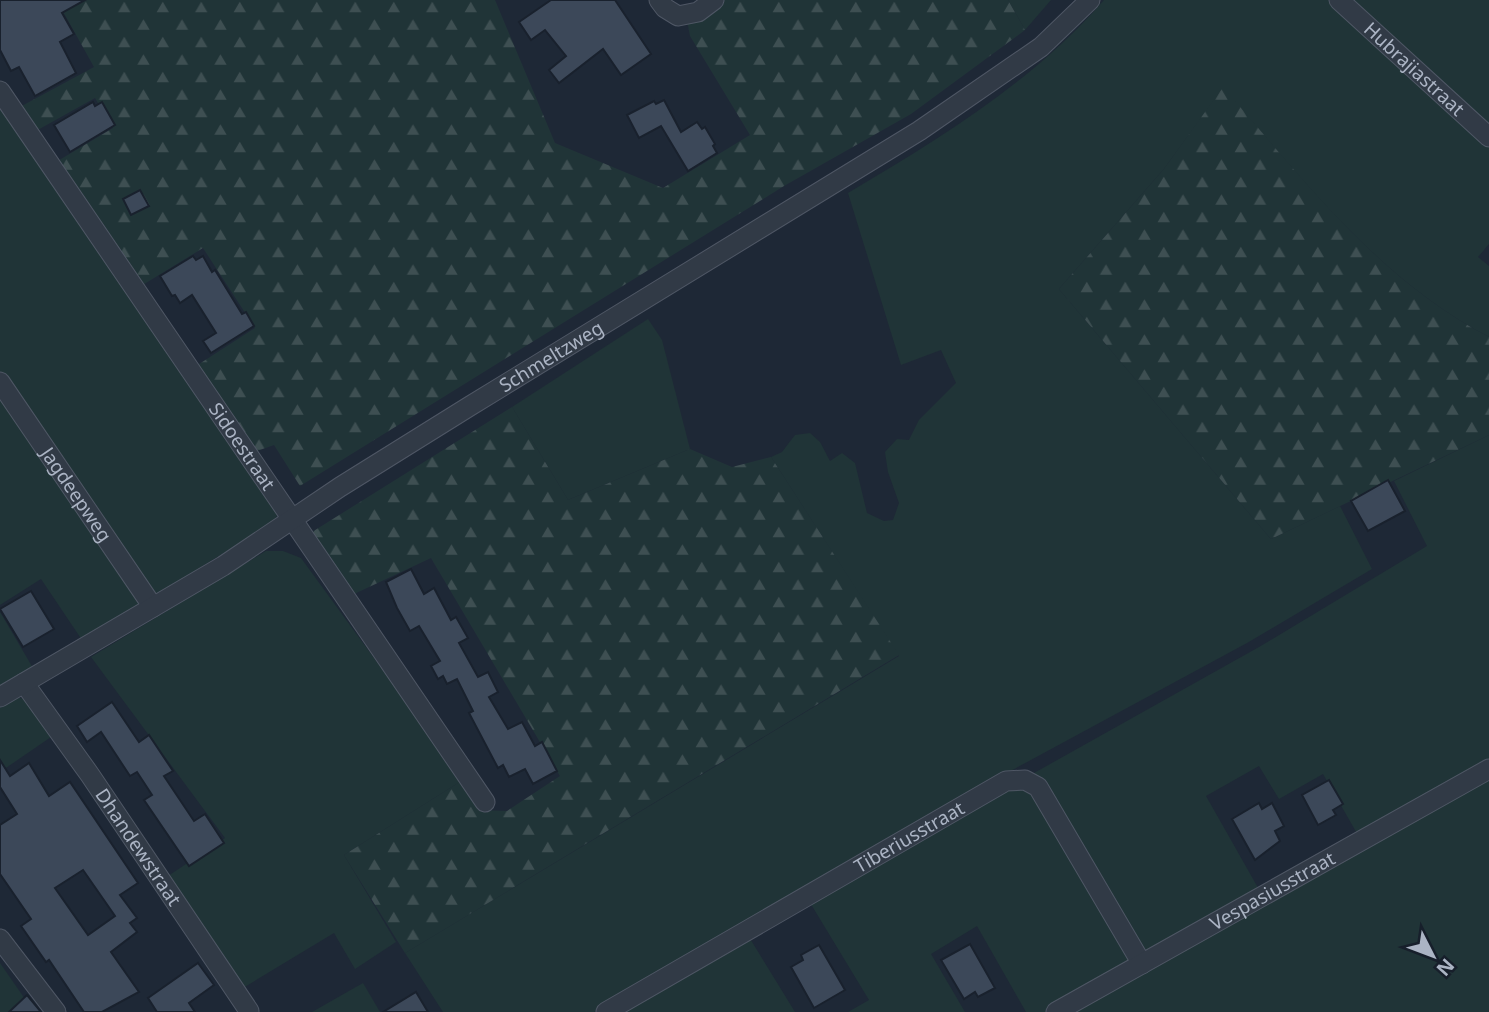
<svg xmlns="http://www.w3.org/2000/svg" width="1489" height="1012" font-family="'Noto Sans',sans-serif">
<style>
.grass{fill:#203437}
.forest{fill:url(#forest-firs)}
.building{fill:#3c4859;stroke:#19212d;stroke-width:2;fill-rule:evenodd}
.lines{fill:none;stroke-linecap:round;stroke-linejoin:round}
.minor-casing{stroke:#4f5765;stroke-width:21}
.minor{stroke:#313a46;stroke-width:19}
.labels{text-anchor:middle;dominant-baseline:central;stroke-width:5;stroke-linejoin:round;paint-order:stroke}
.street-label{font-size:19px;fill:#abb4c4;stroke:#171f2b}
</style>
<defs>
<pattern id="forest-firs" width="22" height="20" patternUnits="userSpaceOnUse" patternTransform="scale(1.75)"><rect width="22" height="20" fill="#203437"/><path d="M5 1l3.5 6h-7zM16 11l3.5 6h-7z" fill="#3e4f52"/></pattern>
</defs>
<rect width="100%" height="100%" fill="#1e2836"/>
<g class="grass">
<polygon points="1008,0 1051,0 1025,30"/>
<path d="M1104,0H1331L1489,144V244L1478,257L1489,266V337C1379,280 1303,179 1223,88L1164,169L1059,289L1271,539L1340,506L1372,569L1247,643L981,787L594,1012H443L405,953L899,656L771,457L782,452L795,435L810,433L820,442L830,461L842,453L855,463L867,513L884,521L893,520L899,503L888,472L885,452L897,439L909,440L919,420L956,383L941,350L901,365L848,193C939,139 1034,81 1104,0Z"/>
<polygon points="1347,0 1489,0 1489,131"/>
<polygon points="0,103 276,508 277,516 271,524 82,640 41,579 0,605"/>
<polygon points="648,319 662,340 690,449 568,500 512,407"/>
<polygon points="1489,435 1489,760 1359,837 1323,774 1279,799 1259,766 1206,796 1261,893 1146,955 1031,780 1034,773 1259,647 1427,546 1394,481"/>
<polygon points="266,551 283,551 301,558 463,780 344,855 396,942 355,969 334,933 243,988 162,880 225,838 91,657"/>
<polygon points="0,612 33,668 0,688"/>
<polygon points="16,697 28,700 51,737 0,772 0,707"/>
<polygon points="1489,773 1489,1012 1071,1012"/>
<polygon points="1028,786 1129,957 1129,962 1047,1012 1026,1012 977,926 931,954 965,1012 848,1012 869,1000 809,901 1004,787"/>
<polygon points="749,937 795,1012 620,1012"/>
<polygon points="0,963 34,1012 0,1012"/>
<polygon points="363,983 380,1012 312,1012"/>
</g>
<g class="forest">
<polygon points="52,0 495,0 555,143 663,188 750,135 690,36 687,20 723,0 1008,0 1025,30 911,114 784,186 300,486 274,445 257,451 196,366 255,328 203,248 141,286 56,162 113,128 95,98 34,132 18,108 94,67 65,15"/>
<path d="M1223,87C1303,179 1379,280 1489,337V435L1271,539L1059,289L1164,169Z"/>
<polygon points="512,407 568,500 690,449 732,467 771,457 899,655 405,953 344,855 463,780 480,810 507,811 560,776 431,558 352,595 312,532"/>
</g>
<g class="building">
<polygon points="0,0 85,0 62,13 74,34 60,42 76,73 35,96 19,67 11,71 0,50"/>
<polygon points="551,0 615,0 651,54 621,75 603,49 559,83 549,70 566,56 545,30 531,40 519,22"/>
<polygon points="664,100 681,132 697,122 702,129 705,127 715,144 713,146 717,153 688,171 661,126 639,138 627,115 654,101 656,104"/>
<polygon points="93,102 95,106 102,102 115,125 70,152 54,125"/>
<polygon points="140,190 149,206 131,215 123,199"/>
<polygon points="193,256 196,260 203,256 212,272 215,270 242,314 246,312 254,326 211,353 203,341 216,333 192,295 180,303 175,295 172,296 160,276"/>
<polygon points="1388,480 1405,511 1368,531 1351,501"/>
<polygon points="411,569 424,594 434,588 451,620 456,617 468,638 459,643 478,677 488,672 498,692 489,697 508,729 522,722 535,746 542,742 557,771 533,784 525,769 509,777 503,765 498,768 469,713 473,711 457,679 447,684 443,676 438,679 431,666 440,661 419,626 410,631 397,608 386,582"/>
<polygon points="31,591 54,629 23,647 0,609"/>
<polygon points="112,702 139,742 149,735 173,771 164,776 194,821 205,814 224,843 189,866 144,800 152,795 137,772 130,776 101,732 87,742 77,726"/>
<path d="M0,760L10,776L29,763L49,796L70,782L138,883L120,895L137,918L130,923L137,932L111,952L139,992L102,1012H84L49,960L46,962L21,926L31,919L0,874V825L17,814L0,787ZM83,870L115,916L88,935L55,888Z"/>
<polygon points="1329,780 1343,804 1333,810 1336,815 1318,825 1302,795"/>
<polygon points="1259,803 1262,809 1272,803 1284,826 1275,831 1280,841 1255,860 1232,819"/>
<polygon points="970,944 995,988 978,997 975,992 964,999 941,960"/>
<polygon points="819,945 845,990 814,1008 791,967 803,960 801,955"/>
<polygon points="198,963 214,985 189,1003 195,1012 157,1012 148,998"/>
<polygon points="416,992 428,1012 383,1012"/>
<polygon points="27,995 41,1012 9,1012"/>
</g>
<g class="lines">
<defs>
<g id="minor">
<polyline points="659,0 665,8 678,16 698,12 714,0"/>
<path id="s1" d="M1339,0L1489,137"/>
<path id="s2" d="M0,91L485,802"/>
<path id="s3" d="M0,382L153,607"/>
<path id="s4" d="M24,683L90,775L249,1011"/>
<path id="s5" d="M0,697L223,566L340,487L470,406L919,131L1041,47L1090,0"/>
<polyline points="0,939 56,1012"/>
<path id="s6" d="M606,1012L1006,781L1025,780L1038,787L1142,964"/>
<path id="s7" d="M1056,1012L1489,769"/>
</g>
</defs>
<use href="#minor" class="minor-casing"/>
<use href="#minor" class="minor"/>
</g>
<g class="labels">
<g class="street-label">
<text stroke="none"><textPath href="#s1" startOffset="102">Hubrajiastraat</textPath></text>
<text stroke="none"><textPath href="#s5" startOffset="648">Schmeltzweg</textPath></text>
<text stroke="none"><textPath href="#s2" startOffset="430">Sidoestraat</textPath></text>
<text stroke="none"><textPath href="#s3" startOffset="136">Jagdeepweg</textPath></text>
<text stroke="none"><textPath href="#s6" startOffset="350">Tiberiusstraat</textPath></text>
<text stroke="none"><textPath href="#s4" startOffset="200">Dhandewstraat</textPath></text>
<text stroke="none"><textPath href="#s7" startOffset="248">Vespasiusstraat</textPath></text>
</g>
</g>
<g transform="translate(1433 956) rotate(132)" stroke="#171f2b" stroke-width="5" paint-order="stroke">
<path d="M0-5L12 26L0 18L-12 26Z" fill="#abb4c4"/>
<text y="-10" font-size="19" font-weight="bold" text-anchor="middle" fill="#abb4c4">N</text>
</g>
</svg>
